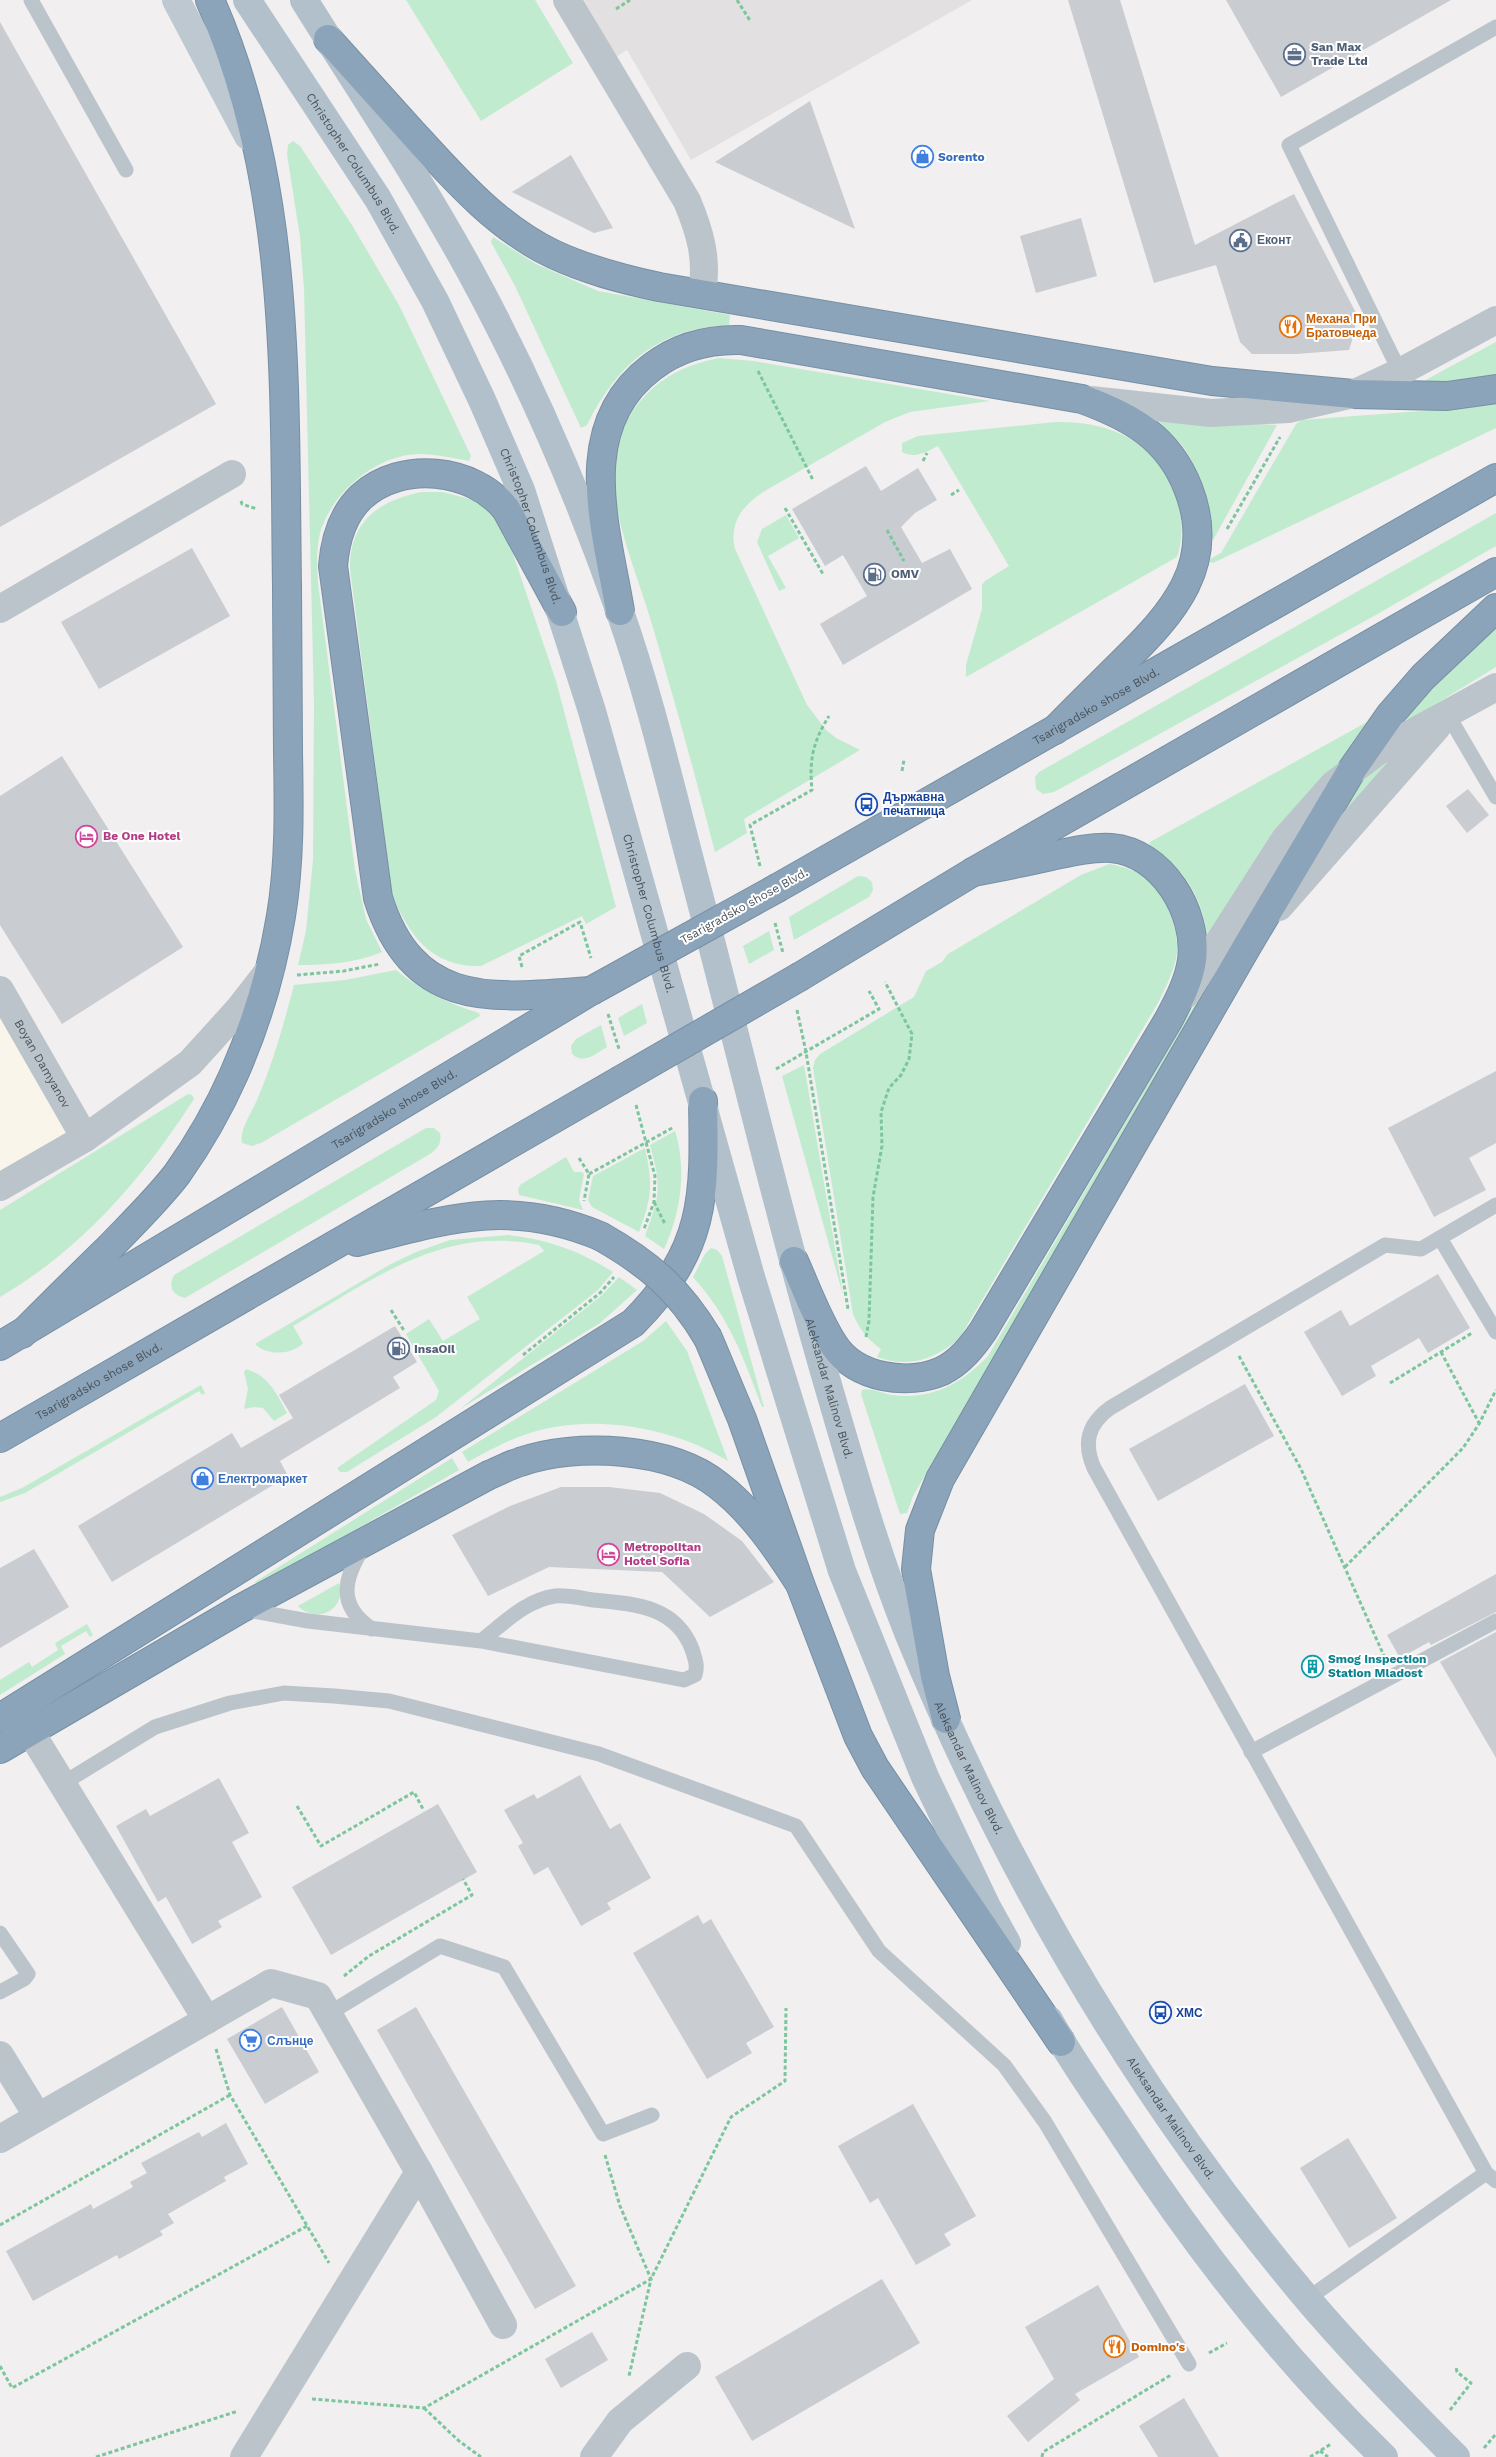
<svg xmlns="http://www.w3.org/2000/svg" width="1496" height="2457" font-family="'Work Sans',sans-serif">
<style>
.commercial{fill:#faf5ea}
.education{fill:#e2e0e0}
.green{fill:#c1ebcf}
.building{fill:#c9ccd1}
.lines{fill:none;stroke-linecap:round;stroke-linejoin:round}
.highway-casing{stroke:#768fa5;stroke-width:30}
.path{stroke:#7cc69d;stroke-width:3;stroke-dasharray:4 2.5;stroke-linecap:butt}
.lane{stroke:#bcc4cb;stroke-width:15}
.street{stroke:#bcc4cb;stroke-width:28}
.secondary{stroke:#bec8d1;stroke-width:28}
.primary{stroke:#b1c0cb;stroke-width:28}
.highway{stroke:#8ba4ba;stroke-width:28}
.highway-bridge-casing{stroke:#768fa5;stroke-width:30;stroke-linecap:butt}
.highway-bridge{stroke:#8ba4ba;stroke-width:28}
.labels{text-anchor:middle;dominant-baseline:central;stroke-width:4;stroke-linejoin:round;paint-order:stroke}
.service-label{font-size:12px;font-weight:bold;fill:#4e5e75;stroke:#fff;text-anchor:start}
.shop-label{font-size:12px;font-weight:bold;fill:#366cbe;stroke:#fff;text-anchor:start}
.street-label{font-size:12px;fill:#49535b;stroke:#fff}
.food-label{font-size:12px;font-weight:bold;fill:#c56008;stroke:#fff;text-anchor:start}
.transit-label{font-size:12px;font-weight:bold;fill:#164399;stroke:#fff;text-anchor:start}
.hotel-label{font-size:12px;font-weight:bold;fill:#b23c85;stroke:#fff;text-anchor:start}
.culture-label{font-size:12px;font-weight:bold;fill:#0d838f;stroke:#fff;text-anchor:start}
</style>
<rect width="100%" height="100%" fill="#f1efef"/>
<polygon class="commercial" points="0,991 85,1138 0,1187"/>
<polygon class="education" points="584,0 972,0 691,160 627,50 616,57"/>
<g class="green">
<polygon points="406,0 535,0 573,63 481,121"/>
<path d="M293,141L300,146L352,225L399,305L471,456L469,461C453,458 436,454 419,454C376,455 332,492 320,533C316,550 317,566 318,583L355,870L366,919L382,952C356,963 326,965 298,965L306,931L313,860L314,703L304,289L300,237L287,154L288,145Z"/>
<path d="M493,237L536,264L598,291L730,315L729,325C659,328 617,364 587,425L581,428L515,286L491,242Z"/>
<polygon points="1496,342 1496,377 1454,384 1427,382 1426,380 1431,377"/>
<path d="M719,358L753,361L990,401L910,412L885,422L763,492C742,506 729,523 735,549L807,705L826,730L836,738L860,750L744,819L747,833L715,852C698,786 680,720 661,655C655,634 649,614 642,593C621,529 590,455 644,397C664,375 689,364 719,358Z"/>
<polygon points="1496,401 1496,428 1213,563 1210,562 1210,559 1221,553 1296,424 1302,420 1421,411"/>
<path d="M1156,418L1277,425L1213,540L1211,539C1210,504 1202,472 1181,444C1173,435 1164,427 1156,418Z"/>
<path d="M1056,422C1111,421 1158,442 1176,497C1182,517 1184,537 1177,557L966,677V665L982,609V585L985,581L1009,566L938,446C926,452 915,459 902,452V443L918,436Z"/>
<path d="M422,492H442L474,500L490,509L500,522L511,548L556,681L616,907L586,924L582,916L481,966C431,967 410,936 392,895L350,569C349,521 380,500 422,492Z"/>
<polygon points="1496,513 1496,546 1374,616 1054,792 1043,794 1036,789 1035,777 1039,772"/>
<polygon points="786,515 799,538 768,556 786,588 779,591 757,542 762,529"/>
<polygon points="1496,620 1496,667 1408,721 1402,711"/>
<path d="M1367,722L1368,724L1366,731L1209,936L1207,935C1204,908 1191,880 1171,862C1164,855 1156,851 1149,845L1150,842Z"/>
<polygon points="1406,744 1326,832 1354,782"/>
<path d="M1109,864C1120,866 1129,868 1139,874C1164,889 1182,931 1176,959C1172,975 1165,989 1158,1003L959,1339C933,1360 909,1368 877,1357L881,1349C868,1340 859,1329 853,1314L813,1068L815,1060L820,1054L914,997L926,971L942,962L948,954L1081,875Z"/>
<path d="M1273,871L1278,874L913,1496L907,1513L900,1514L861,1394L862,1390C870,1387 883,1394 892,1395C932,1400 961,1384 988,1356Z"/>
<polygon points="858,876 866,877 872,882 873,890 869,897 794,940 789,917"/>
<polygon points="769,931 774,950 749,964 743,946"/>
<path d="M396,970C422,991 447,1003 479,1013L480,1016L261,1143L252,1146L242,1143C239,1130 252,1112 257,1100C273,1063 284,1023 294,985L345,980Z"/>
<polygon points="642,1004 647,1023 624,1036 618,1018"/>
<path d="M601,1025L607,1047C595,1054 584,1065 572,1054L571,1046L576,1039Z"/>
<polygon points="804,1065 843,1295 782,1076"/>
<path d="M188,1094L192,1095L194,1099C143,1178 82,1249 0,1297V1210Z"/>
<path d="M426,1128H434L440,1133C442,1143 438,1148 430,1154L185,1298C172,1295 168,1287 174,1275Z"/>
<path d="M675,1131C687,1169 681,1213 664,1249L645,1236C660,1195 662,1188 650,1145Z"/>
<path d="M645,1148C653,1185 652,1196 639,1232L592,1207L588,1200L593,1176Z"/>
<polygon points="566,1157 574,1172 582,1172 584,1174 579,1200 583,1210 519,1195 518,1190 520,1185"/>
<path d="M508,1235C547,1239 580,1251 613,1272L598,1290L436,1417L347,1472H340L337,1468L436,1400L439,1391L406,1334L429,1319L443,1341L480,1319L467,1297L544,1251L539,1245C443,1225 372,1280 293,1326L303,1343C293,1355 266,1356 255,1344L389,1265L416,1252L450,1240Z"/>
<path d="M711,1248L717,1250L722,1256L764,1407H762C743,1357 730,1318 693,1277L705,1254Z"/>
<polygon points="619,1277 637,1290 600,1323 460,1409 602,1295"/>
<path d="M666,1321L687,1351L728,1461C671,1426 588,1412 524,1435C504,1442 486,1452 468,1462L462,1452L643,1341Z"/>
<path d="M246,1369C269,1376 276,1393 287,1413L274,1421L263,1408L254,1407L244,1409L248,1389L244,1372Z"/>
<polygon points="201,1385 205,1393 202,1395 199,1391 25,1493 0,1502 0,1497 22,1488"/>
<polygon points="452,1458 459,1470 258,1586 256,1585 255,1582"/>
<path d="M339,1583C347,1609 317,1625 298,1606Z"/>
<polygon points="87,1624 93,1635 90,1637 86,1631 61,1646 65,1654 0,1695 0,1680 29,1662 32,1667 58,1650 55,1643"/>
</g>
<g class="building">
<polygon points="1068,0 1120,0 1195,245 1294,194 1355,311 1355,331 1349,350 1296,354 1252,354 1240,342 1216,265 1154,283"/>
<polygon points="1226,0 1451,0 1281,97"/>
<polygon points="0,22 216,404 0,527"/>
<polygon points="810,101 855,229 715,162"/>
<polygon points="571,155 613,228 594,233 512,192"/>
<polygon points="1081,218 1097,276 1036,293 1020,236"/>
<polygon points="866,466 881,491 918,468 937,500 915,513 901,527 922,563 950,549 972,589 843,665 820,624 867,596 843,555 825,566 792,509"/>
<polygon points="192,548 230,616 99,689 61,622"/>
<polygon points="62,756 183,947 62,1024 0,925 0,796"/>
<polygon points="1468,789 1489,815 1467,833 1446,806"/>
<polygon points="1496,1071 1496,1143 1469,1158 1486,1190 1434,1217 1388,1128"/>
<polygon points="1438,1274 1470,1328 1428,1353 1419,1338 1371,1366 1376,1376 1342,1396 1304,1332 1341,1310 1350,1326"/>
<polygon points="395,1326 417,1362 393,1377 400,1388 280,1461 288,1476 112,1582 78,1526 232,1433 241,1448 293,1418 279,1395"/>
<polygon points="1245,1384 1274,1436 1158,1501 1129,1449"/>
<polygon points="561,1487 609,1487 660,1493 704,1514 742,1541 774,1582 710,1617 662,1572 549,1567 488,1596 452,1535 510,1506"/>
<polygon points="34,1549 69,1607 0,1648 0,1568"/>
<polygon points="1496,1574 1496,1612 1431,1645 1429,1642 1400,1658 1387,1635"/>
<polygon points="1496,1632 1496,1758 1440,1662"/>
<polygon points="580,1775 610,1829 620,1823 651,1878 607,1903 611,1909 581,1926 548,1867 534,1875 518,1846 523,1843 504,1810 534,1794 537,1799"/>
<polygon points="219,1778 249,1833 232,1842 262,1897 218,1921 222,1927 192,1944 166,1897 158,1902 116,1826 146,1809 150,1816"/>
<polygon points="438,1804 477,1872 331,1955 292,1887"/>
<polygon points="698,1915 703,1924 711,1919 774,2027 746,2043 752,2053 707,2079 633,1953"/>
<polygon points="282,2007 319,2072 265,2104 227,2039"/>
<polygon points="416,2007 576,2286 535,2309 377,2030"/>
<polygon points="913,2104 976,2216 944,2234 951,2245 916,2265 878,2198 870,2203 838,2146"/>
<polygon points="226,2123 248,2164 224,2177 226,2181 168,2214 174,2223 160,2231 163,2235 119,2259 117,2255 33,2301 6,2251 91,2204 93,2209 133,2187 130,2182 147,2173 141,2163 199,2132 202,2137"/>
<polygon points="1348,2138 1397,2218 1349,2248 1300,2168"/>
<polygon points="882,2279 920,2343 752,2441 715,2377"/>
<polygon points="1098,2285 1139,2357 1075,2394 1080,2400 1028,2442 1007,2416 1054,2379 1025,2327"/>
<polygon points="592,2332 608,2360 561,2388 545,2359"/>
<polygon points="1184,2398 1219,2457 1158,2457 1139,2426"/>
</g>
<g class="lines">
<defs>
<g id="highway">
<path d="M328,39C356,70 383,100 410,130C452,176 496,227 553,254C587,270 622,279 659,287L1212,381L1353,394L1447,396L1496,389"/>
<path d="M620,611C606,527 572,427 652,367C679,346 708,339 741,340L1082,399C1131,417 1168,437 1188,488C1218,564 1173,613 1122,663C1100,685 1077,707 1055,730"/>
<path d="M562,612L506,509C473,468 401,460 361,497C342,515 335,541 333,566L378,898C414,1011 494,998 591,991"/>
<path id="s4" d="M779,887L1496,478"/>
<polyline points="801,976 973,872 1496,572"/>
<path d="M357,1242C447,1219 508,1198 600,1236"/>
<path d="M794,1261C806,1288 818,1321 834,1345C855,1378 908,1386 942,1371C960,1362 972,1347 983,1331L1169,1019C1179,1000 1189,981 1192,960C1198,912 1162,852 1111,848C1090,847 1070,852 1051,856C1025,862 999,867 973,872"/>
<path d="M22,1334C51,1305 80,1276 109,1248C132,1224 157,1200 177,1174C199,1143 219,1108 234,1074C256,1024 272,971 281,916C290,862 289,807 288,752C288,697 287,642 287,586C284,389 292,184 210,0"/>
<polyline points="708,1338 742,1419 800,1584 858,1736 875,1768 1061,2042"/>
<path id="s5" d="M0,1346L586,994"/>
<path id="s6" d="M0,1438L619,1081"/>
<path d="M0,1718L633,1323C706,1249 705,1198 703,1101"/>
<polyline points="946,1719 935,1676 916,1569 920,1530 940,1479 1246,948 1353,768 1390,715 1423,677 1496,608"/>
<path d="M0,1749L240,1609L489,1475C499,1471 510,1465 520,1462C576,1442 670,1447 718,1485C752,1511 777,1548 800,1584"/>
</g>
</defs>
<use href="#highway" class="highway-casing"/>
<g class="path">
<polyline points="737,0 751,22"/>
<polyline points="616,9 630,0"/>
<polyline points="758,371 813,480"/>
<polyline points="923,461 927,453"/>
<polyline points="951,495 959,490"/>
<polyline points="241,501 242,504 257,509"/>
<polyline points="785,508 823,574"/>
<polyline points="1227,529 1280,437"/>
<polyline points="887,530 904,561"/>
<polyline points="902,771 904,760"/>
<path d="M760,866L750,825L812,790C809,759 813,742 829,716"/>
<polyline points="775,923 783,953"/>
<polyline points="522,967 519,956 580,922 591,958"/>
<polyline points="297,975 344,971 380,964"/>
<polyline points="797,1010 806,1052 848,1309"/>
<polyline points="608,1014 619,1049"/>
<polyline points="776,1069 879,1009 869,991"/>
<polyline points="636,1105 655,1176 654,1202 644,1229"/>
<polyline points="579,1158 589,1174 584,1201"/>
<polyline points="589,1174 674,1127"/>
<polyline points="654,1202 665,1224"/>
<polyline points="391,1310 405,1332"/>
<polyline points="866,1337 869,1321 873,1197 882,1146 881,1112 889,1088 901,1075 909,1059 912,1034 885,982"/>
<polyline points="1441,1352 1479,1423"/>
<polyline points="523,1355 600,1293 614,1277"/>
<polyline points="1239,1356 1301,1469 1384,1656"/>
<polyline points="1390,1383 1472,1333"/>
<polyline points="1345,1567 1463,1448 1479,1424 1496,1390"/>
<polyline points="297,1806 321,1846 414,1792 424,1811"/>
<polyline points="344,1976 369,1956 472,1895 463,1879"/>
<polyline points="216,2049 230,2095 329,2263"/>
<polyline points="605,2155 620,2206 651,2279 629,2376"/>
<polyline points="0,2225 230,2095"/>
<polyline points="1209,2353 1227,2343"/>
<polyline points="0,2366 12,2388 307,2226"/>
<polyline points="312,2399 424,2408 651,2279 731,2117 785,2081 786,2008"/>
<polyline points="424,2408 459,2441 481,2457"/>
<polyline points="1450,2410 1471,2383 1457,2372 1456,2367"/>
<polyline points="1484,2448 1496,2434"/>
<polyline points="1320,2451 1328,2457"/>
<polyline points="96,2457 238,2411"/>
<polyline points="1042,2457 1043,2452 1171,2375"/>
<polyline points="1310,2457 1331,2444"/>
</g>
<g class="lane">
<polyline points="31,0 126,170"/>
<polyline points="1400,372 1289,145 1496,27"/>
<polyline points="1448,715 1496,797"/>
<path d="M1496,1205L1421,1249L1385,1245L1110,1408C1088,1424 1083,1443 1094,1468L1486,2173L1496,2181"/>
<polyline points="1440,1238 1496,1332"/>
<path d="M364,1546C344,1578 336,1605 372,1629"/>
<path d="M243,1609L308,1621L481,1641L684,1680L695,1675C698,1665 695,1659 692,1649C675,1605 633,1604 593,1600C581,1598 567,1595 555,1596C526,1600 503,1624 481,1641"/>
<polyline points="1251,1752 1496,1621"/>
<polyline points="62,1784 155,1727 230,1703 284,1693 334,1696 389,1701 599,1754 796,1826 879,1951 1004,2065 1045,2122 1189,2364"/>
<polyline points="0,1933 28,1974 24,1979 0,1992"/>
<polyline points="328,2014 440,1946 504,1967 603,2134 652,2115"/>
<polyline points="1307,2299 1486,2173"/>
</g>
<g class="street">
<path d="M567,0L687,201C700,232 708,259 702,293"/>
<polyline points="1091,400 1211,413 1288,409 1353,394 1400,372 1496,320"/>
<polyline points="0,609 232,474"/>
<polyline points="1279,907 1437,727"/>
<path id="s1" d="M0,990L85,1138"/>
<polyline points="1185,995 1285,839 1333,785 1377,752 1496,687"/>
<polyline points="0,1187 85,1138 190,1063 238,1010 270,969"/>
<polyline points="30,1731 207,2020"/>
<polyline points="0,2055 38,2117"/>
<polyline points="0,2139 271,1983 318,1996 419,2172 503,2325"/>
<polyline points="244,2457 419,2172"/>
<polyline points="594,2457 620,2421 687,2366"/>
</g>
<polyline class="secondary" points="176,0 248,136"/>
<g class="primary">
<path id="s2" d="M247,0L378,199L435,301L482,400L521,490L592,711L751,1277L842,1571L925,1777L987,1907L1007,1943"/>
<path id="s3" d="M304,0C360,90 419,178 470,271C529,379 579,495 620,612C649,694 669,780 691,864C738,1042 780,1222 832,1399C855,1478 878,1558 909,1635C1007,1873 1139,2098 1305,2296C1352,2352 1404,2405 1456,2457"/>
<path d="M1049,2020C1071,2060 1098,2097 1123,2135C1199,2251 1283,2360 1384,2457"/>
</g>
<use href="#highway" class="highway"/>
<defs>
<g id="highway-bridge">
<polyline points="591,991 779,887"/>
<polyline points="619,1081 801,976"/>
<path d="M600,1236C648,1263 679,1289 708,1338"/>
</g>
</defs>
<use href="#highway-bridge" class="highway-bridge-casing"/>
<use href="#highway-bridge" class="highway-bridge"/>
</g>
<defs>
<symbol id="office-ring" viewBox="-11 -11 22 22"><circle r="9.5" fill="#fff" stroke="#5c6f8a" stroke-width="1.5"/><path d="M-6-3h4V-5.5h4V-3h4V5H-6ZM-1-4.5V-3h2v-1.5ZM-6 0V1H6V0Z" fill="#5c6f8a"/></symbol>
<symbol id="shop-ring" viewBox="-11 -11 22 22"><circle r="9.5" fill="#fff" stroke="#3f7fe0" stroke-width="1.5"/><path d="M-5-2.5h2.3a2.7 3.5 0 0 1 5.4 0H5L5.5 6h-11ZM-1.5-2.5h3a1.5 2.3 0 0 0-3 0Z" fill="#3f7fe0"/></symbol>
<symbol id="civic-ring" viewBox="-11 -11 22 22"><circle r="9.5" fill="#fff" stroke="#5c6f8a" stroke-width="1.5"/><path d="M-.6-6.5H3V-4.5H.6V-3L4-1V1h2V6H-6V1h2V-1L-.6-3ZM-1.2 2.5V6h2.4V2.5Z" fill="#5c6f8a"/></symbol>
<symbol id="restaurant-ring" viewBox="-11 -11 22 22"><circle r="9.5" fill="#fff" stroke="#e8710a" stroke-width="1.5"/><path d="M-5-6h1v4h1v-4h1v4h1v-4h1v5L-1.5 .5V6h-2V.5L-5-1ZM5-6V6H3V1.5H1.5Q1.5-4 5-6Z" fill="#e8710a"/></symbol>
<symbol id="fuel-ring" viewBox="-11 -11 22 22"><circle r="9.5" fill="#fff" stroke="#5c6f8a" stroke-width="1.5"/><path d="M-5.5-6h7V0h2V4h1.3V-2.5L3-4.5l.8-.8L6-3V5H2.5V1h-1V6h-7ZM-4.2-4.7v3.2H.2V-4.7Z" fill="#5c6f8a"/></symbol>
<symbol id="bus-ring" viewBox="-11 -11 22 22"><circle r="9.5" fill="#fff" stroke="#1a4fb4" stroke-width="1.5"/><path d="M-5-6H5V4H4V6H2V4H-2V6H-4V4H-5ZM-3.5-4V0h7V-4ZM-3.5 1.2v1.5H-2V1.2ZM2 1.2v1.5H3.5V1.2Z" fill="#1a4fb4"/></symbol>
<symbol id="hotel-ring" viewBox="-11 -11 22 22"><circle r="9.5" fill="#fff" stroke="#d1479c" stroke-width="1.5"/><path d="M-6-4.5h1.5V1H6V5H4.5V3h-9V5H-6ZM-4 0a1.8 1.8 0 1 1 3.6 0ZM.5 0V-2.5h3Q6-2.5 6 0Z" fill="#d1479c"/></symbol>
<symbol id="building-ring" viewBox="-11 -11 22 22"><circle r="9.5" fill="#fff" stroke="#0f9aa8" stroke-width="1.5"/><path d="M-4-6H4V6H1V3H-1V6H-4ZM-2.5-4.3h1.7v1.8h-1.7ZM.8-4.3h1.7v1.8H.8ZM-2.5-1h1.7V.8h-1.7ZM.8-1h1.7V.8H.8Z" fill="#0f9aa8"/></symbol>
<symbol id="supermarket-ring" viewBox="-11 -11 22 22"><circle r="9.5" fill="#fff" stroke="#3f7fe0" stroke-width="1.5"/><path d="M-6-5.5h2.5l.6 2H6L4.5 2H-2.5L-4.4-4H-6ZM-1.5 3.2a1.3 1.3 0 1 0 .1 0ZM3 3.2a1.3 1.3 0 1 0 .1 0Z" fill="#3f7fe0"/></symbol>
</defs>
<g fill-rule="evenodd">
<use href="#office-ring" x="1282" y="42" width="25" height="25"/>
<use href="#shop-ring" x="910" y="144" width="25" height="25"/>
<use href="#civic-ring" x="1228" y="228" width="25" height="25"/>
<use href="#restaurant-ring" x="1278" y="314" width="25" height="25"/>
<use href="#fuel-ring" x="862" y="562" width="25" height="25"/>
<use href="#bus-ring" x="854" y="792" width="25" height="25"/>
<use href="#hotel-ring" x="74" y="824" width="25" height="25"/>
<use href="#fuel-ring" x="386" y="1336" width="25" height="25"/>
<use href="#shop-ring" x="190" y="1466" width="25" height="25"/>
<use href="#hotel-ring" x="596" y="1542" width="25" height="25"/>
<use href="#building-ring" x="1300" y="1654" width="25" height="25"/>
<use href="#bus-ring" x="1148" y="2000" width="25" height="25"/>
<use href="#supermarket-ring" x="238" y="2028" width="25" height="25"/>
<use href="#restaurant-ring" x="1102" y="2334" width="25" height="25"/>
</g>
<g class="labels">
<g class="service-label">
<text x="1311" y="47">San Max<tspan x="1311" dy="14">Trade Ltd</tspan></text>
<text x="1257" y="240">Еконт</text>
<text x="891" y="574">OMV</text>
<text x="414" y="1349">InsaOil</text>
</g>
<g class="shop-label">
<text x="938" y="157">Sorento</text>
<text x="218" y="1479">Електромаркет</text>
<text x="267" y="2041">Слънце</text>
</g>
<g class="street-label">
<text stroke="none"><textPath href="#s2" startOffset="195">Christopher Columbus Blvd.</textPath></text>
<text stroke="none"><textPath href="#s2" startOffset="600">Christopher Columbus Blvd.</textPath></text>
<text stroke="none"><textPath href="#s4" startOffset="365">Tsarigradsko shose Blvd.</textPath></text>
<text transform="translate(744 906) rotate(-29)">Tsarigradsko shose Blvd.</text>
<text stroke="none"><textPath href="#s2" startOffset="1005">Christopher Columbus Blvd.</textPath></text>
<text stroke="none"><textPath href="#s1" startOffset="85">Boyan Damyanov</textPath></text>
<text stroke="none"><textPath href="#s5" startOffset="460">Tsarigradsko shose Blvd.</textPath></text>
<text stroke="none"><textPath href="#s6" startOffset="114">Tsarigradsko shose Blvd.</textPath></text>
<text stroke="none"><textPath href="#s3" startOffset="1495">Aleksandar Malinov Blvd.</textPath></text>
<text stroke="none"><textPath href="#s3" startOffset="1900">Aleksandar Malinov Blvd.</textPath></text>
<text stroke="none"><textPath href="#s3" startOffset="2305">Aleksandar Malinov Blvd.</textPath></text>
</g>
<g class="food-label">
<text x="1306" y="319">Механа При<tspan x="1306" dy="14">Братовчеда</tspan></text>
<text x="1131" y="2347">Domino's</text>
</g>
<g class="transit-label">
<text x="883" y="797">Държавна<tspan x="883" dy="14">печатница</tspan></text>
<text x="1176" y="2013">ХМС</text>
</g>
<g class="hotel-label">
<text x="103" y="836">Be One Hotel</text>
<text x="624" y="1547">Metropolitan<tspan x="624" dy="14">Hotel Sofia</tspan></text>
</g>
<g class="culture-label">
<text x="1328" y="1659">Smog Inspection<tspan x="1328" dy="14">Station Mladost</tspan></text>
</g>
</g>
</svg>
